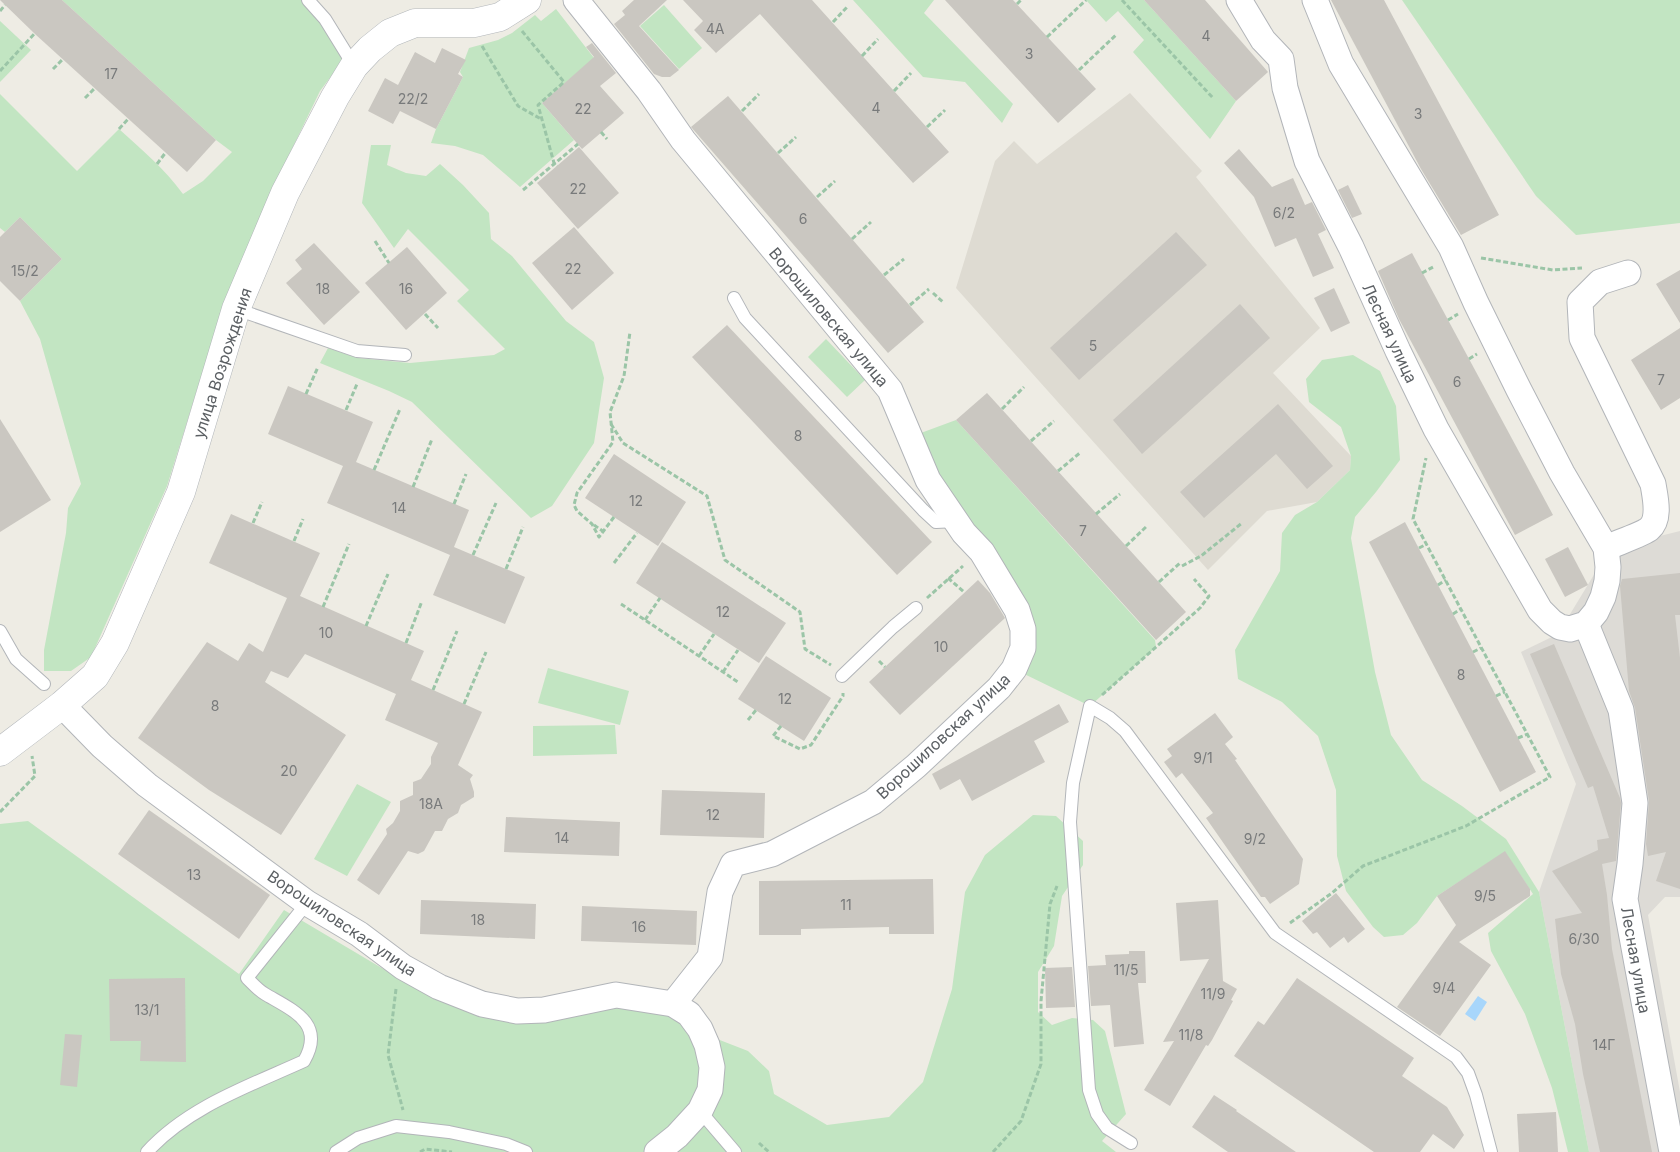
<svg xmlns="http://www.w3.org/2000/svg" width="1680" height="1152" font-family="Inter,sans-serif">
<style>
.industrial{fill:#dddbd6}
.education{fill:#dedbd2}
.green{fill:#c2e5c2}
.water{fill:#a7d6fb}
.building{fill:#cac7c1}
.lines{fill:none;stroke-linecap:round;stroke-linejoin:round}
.lane-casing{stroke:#b2b5b9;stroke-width:14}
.street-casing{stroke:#b2b5b9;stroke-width:27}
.secondary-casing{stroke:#b3b7bb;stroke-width:29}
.path{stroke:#9bc5a7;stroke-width:3;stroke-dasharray:5 2.5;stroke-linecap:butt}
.lane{stroke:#fff;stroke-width:12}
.street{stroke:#fff;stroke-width:25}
.secondary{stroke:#fff;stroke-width:28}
.labels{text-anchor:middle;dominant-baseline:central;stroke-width:4.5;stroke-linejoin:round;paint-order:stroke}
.number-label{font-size:14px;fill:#787a7b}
.street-label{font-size:16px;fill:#5c6064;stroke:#fff}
</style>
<rect width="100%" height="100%" fill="#eeece4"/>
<polygon class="industrial" points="1680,531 1680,897 1665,897 1648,915 1680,1092 1680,1152 1589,1152 1539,892 1576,784 1521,652 1558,634 1595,573 1624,545"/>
<polygon class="education" points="1130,93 1202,171 1196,177 1320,328 1273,373 1351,456 1350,470 1317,502 1267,511 1208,570 956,288 995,161 1014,141 1037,164"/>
<g class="green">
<path d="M62,0H308L347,55L320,91L273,188L235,286L227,294L167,486L91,657L71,671H44V650L66,533L68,508L81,484L40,339L20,301L62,259L20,217L5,232L0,228V94L77,171L119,129C142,150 165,169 183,194L203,181L232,152L216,140Z"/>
<polygon points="853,0 934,0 924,13 1013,104 1002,123 965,82 923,77"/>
<polygon points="1086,0 1144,0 1236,101 1210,139 1133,52 1144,40 1118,11 1106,22"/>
<polygon points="1402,0 1680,0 1680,223 1576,235 1536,196"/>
<polygon points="664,5 702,48 679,69 640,26"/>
<polygon points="556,9 594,58 542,103 574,140 520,187 483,155 455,146 431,143 436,129 463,77 460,72 469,48 498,40 512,33 535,15 541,21"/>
<polygon points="0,21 31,50 0,82"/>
<polygon points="371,145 391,145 387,165 406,173 426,176 440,164 463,185 489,213 491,239 512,256 566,321 594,342 604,378 594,443 552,506 531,518 412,402 389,391 320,363 328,348 358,358 410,363 494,355 505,349 457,301 469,290 408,229 394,248 362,203"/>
<polygon points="826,339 865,380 847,397 808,357"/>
<polygon points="1353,355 1380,371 1396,406 1400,460 1376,492 1355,517 1351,538 1375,672 1391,735 1422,780 1462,806 1506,839 1539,892 1589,1152 1568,1152 1552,1088 1525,1014 1491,951 1488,933 1533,894 1505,852 1437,896 1417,923 1403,935 1384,937 1373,927 1346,891 1337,856 1336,790 1318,736 1282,702 1238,679 1235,650 1280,571 1282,533 1295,515 1317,502 1350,470 1351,456 1341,427 1309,402 1306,379 1322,360"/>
<polygon points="956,420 1155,640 1156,647 1090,706 1014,669 1023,629 910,437"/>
<polygon points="548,668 629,691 620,725 538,703"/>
<polygon points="615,725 617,754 533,756 533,726"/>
<polygon points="357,784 391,802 347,876 314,859"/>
<polygon points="1033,815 1056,816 1083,841 1083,865 1062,896 1054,946 1038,972 1038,1012 1052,1025 1072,1018 1093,1020 1105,1031 1126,1114 1102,1141 1116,1152 0,1152 0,824 28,821 239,974 284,910 434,999 484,1013 632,996 712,1037 748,1051 769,1071 774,1094 827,1125 889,1117 923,1082 952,989 965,892 985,855"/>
</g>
<polygon class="water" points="1478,996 1487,1002 1475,1021 1465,1014"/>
<g class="building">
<polygon points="0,0 62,0 216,140 187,172 35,34"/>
<polygon points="634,0 667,0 639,26 679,70 670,77 662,77 654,74 614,24 625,15 622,11"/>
<polygon points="683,0 812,0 949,152 913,183 760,14 716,53 694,30 703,21"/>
<polygon points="945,0 1013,0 1096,89 1058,123"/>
<polygon points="1144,0 1205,0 1268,72 1236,101"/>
<polygon points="1331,0 1384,0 1499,215 1461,235 1421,169"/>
<polygon points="592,43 616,73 600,86 624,113 582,149 542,103 594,57 586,47"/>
<polygon points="442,48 466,60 458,74 463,77 436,129 400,111 393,124 368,111 385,78 398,85 415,52 435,63"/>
<polygon points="728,96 924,322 888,353 691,127"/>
<polygon points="579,147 619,193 578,229 537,183"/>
<polygon points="1239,149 1272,187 1293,178 1305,205 1312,202 1326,230 1318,234 1334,268 1313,277 1296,238 1275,247 1254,197 1224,163"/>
<polygon points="1348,185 1362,214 1352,218 1338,190"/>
<polygon points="20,217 62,259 20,301 0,281 0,237"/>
<polygon points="574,227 614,273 572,310 532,263"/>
<polygon points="1176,232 1207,265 1079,380 1050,348"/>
<polygon points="314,243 360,292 324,325 286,283 302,269 295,260"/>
<polygon points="407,247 447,293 406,330 365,283"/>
<polygon points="1412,253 1553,515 1515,535 1399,319 1378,271"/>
<polygon points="1680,270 1680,323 1656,284"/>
<polygon points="1334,288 1350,323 1331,332 1314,298"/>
<polygon points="1240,304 1270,338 1142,454 1113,420"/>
<polygon points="727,325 932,542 897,575 692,357"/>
<polygon points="1680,328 1680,398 1661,410 1631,360"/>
<polygon points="288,386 373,422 356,462 469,510 454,547 525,577 505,624 433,595 450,555 327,503 343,466 268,434"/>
<polygon points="987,393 1186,612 1156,640 956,420"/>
<polygon points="1278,404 1333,466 1307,489 1276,454 1204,518 1180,492"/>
<polygon points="0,419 51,500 0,532"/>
<polygon points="614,454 686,502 658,546 585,498"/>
<polygon points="231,514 320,553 300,596 424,651 411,680 482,712 458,765 473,775 470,779 474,792 474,797 461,805 458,813 448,819 442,831 435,831 424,851 418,854 408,851 379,895 357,880 387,834 386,829 393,823 400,811 400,801 413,795 413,782 421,779 431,764 431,757 438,743 385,720 396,694 305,654 288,678 271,671 265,682 346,735 281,835 209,790 138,738 207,642 238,661 249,643 263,652 287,598 209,563"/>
<polygon points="1405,522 1536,772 1500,792 1369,542"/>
<polygon points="662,542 786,623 759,663 636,583"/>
<polygon points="1568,547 1588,585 1565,597 1545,559"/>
<polygon points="1680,573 1680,615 1675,615 1680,658 1680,889 1656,881 1666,852 1648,856 1646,844 1649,801 1635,708 1629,691 1620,586 1622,579"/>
<polygon points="978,580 990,593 1005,618 900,715 869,682"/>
<polygon points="1554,644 1620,798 1621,803 1616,861 1602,864 1607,895 1612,949 1652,1152 1600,1152 1583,1074 1575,1024 1561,974 1555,919 1582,913 1552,871 1598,850 1597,840 1609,838 1593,786 1588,788 1530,654"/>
<polygon points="766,656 831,698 804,741 738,699"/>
<polygon points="1059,704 1069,722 1034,741 1045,762 972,801 960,779 940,790 932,774"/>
<polygon points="1215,713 1233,737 1225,744 1237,759 1235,760 1303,859 1299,884 1270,904 1265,897 1261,897 1206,818 1213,813 1182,773 1176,778 1164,762 1172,756 1167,749"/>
<polygon points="662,790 765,793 764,838 660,835"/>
<polygon points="149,810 270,895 239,939 118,854"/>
<polygon points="506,817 620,822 619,856 504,852"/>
<polygon points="1505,851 1530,889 1530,896 1459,942 1491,965 1440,1036 1397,1007 1456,925 1437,896"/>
<polygon points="933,879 934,934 889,934 889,927 801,929 801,935 759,935 759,881"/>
<polygon points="1336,893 1365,929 1348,943 1344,937 1330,948 1317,932 1313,934 1302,921"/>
<polygon points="421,900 536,904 535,939 420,934"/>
<polygon points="1218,900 1223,981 1237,989 1231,1000 1233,1001 1212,1040 1208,1046 1206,1045 1170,1106 1144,1090 1174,1041 1163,1042 1209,959 1180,961 1176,903"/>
<polygon points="582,906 697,911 696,945 581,941"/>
<polygon points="1129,951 1145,951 1146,983 1138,983 1144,1044 1114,1047 1110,1005 1091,1006 1088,966 1106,965 1105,955 1129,954"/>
<polygon points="1072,967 1075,1007 1046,1008 1045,968"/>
<polygon points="185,978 186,1062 140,1061 141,1041 110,1041 109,979"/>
<polygon points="1297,978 1414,1058 1402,1076 1447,1107 1464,1135 1454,1149 1433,1134 1420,1152 1374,1152 1234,1056 1258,1021 1264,1025"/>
<polygon points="65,1034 82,1035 77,1087 60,1085"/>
<polygon points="1214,1095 1237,1110 1236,1111 1296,1152 1228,1152 1192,1127"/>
<polygon points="1556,1112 1558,1152 1519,1152 1517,1114"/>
</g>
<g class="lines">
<defs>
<g id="lane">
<polyline points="308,0 325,19 354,66"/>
<polyline points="734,298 745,318 923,510 936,522 956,521"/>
<polyline points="236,309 357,351 405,355"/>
<polyline points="0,631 16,659 44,684"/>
<polyline points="842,676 893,627 916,608"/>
<polyline points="700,1111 735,1152"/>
<polyline points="1131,1143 1107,1128 1097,1114 1089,1090 1070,822 1073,783 1090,706 1110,718 1125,731 1275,933 1456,1057 1468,1073 1476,1095 1491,1152"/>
<path d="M147,1152C188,1107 249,1086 304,1061C326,1023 292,1010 265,994C258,990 253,984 247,978L307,903"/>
<polyline points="336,1152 358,1138 396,1126 449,1132 506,1144 526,1152"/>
</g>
<g id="street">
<polyline points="576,0 649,91 683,140 890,390 928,480 964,533 982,552 1017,610 1023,629 1023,648 1014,669 999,688 916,766 873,802 772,854 733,864 720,892 710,957 673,1004"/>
<polyline points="1239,0 1263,40 1281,59 1285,88 1307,161 1351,247 1398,351 1436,429 1540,610 1552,622 1560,627 1570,629 1586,624 1596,612 1603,597 1607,581 1608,567 1606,548 1562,473 1519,390 1476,303 1451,247 1341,64 1315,0"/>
<path d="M1606,548C1614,544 1643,534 1649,529C1661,519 1655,497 1653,484L1582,338L1580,302L1600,282L1628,273"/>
<polyline points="1586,624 1621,710 1635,803 1630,864 1625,899 1672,1152"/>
<polyline points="62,705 102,746 147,785 307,903 359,934 403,967 439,987 482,1004 517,1011 544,1010 616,995 673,1004 689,1014 700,1029 707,1045 712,1067 710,1090 700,1111 677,1136 657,1152"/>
</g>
<polyline id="secondary" points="0,752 62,705 95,676 115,643 181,492 236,309 285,193 335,97 354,66 370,49 390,33 415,23 474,23 500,17 527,0"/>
</defs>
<use href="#lane" class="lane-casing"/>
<use href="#street" class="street-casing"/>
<use href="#secondary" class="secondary-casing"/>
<g class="path">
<polyline points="1122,0 1213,98"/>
<polyline points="1017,4 1021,0"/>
<polyline points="0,11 5,5"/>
<polyline points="833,22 848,6"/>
<polyline points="522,31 564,82 538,105 554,163 557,166"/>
<polyline points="1047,37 1086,0"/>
<polyline points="482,46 518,106 541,119"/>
<polyline points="862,56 878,39"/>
<polyline points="53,69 63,59"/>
<polyline points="1079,70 1117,34"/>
<polyline points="0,71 35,33"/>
<polyline points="894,91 911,73"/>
<polyline points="85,98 95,88"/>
<polyline points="742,111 759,94"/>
<polyline points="927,127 945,110"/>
<polyline points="119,129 129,118"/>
<polyline points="601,132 607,139"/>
<polyline points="778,153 796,137"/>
<polyline points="157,164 166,152"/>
<polyline points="523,190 578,144"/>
<polyline points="817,197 835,181"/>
<polyline points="852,239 871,222"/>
<polyline points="375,241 389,263"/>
<polyline points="1481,258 1553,270 1582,268"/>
<polyline points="1422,273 1435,266"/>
<polyline points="884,275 904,259"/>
<polyline points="933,293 943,302"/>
<polyline points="910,305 929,289"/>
<polyline points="425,314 438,328"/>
<polyline points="1448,320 1458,314"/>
<polyline points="1469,359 1477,354"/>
<polyline points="306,394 318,367"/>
<polyline points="1002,409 1024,387"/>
<polyline points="346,410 357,384"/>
<polyline points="611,424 623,443 707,496 725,560 800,612 805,649 831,665"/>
<polyline points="1031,441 1054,421"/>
<polyline points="374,470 400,409"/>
<polyline points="1058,471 1081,452"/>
<polyline points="413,487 432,439"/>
<polyline points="454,504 466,474"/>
<polyline points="1096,514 1120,494"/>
<polyline points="614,517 599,537 592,524 577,511 574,505 577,493 613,442 610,412 624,376 630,332"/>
<polyline points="253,523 262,502"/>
<polyline points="594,525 604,532"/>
<polyline points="294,541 303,519"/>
<polyline points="1126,546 1147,526"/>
<polyline points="1419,548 1427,544"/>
<polyline points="473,555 496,503"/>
<polyline points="614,563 637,533"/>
<polyline points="1182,566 1201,556 1242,523"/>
<polyline points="506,569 523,527"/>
<polyline points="948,578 964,592"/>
<polyline points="1159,582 1180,563"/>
<polyline points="1438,585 1446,580"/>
<polyline points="927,598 963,566"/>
<polyline points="621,604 738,682"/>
<polyline points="323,607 349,544"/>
<polyline points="1453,614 1461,609"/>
<polyline points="645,620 660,598"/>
<polyline points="366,626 388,574"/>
<polyline points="406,643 422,601"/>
<polyline points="1473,652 1481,648"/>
<polyline points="699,656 714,634"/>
<polyline points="879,661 885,667"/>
<polyline points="723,672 738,650"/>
<polyline points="433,690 457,631"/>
<polyline points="1102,695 1200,608 1209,596 1194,579"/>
<polyline points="1496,696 1505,692"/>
<polyline points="464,704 486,652"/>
<polyline points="748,720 756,710"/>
<polyline points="781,726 773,736 800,749 811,745 843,696 843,693"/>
<polyline points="1518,738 1528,734"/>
<polyline points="0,812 35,776 32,756"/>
<polyline points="1290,923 1332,893 1363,866 1466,826 1550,777 1413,519 1426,458"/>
<polyline points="396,989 388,1055 403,1110"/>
<polyline points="759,1143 769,1152"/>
<polyline points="420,1152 425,1149 452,1152"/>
<polyline points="993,1152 1021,1121 1041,1064 1041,1001 1050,904 1057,886"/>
</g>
<use href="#lane" class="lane"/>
<use href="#street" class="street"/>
<use href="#secondary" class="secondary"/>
</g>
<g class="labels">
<g class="number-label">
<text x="715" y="28">4А</text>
<text x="1206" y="35">4</text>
<text x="1029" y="53">3</text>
<text x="111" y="73">17</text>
<text x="413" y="98">22/2</text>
<text x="876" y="107">4</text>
<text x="583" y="108">22</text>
<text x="1418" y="113">3</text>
<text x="578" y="188">22</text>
<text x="1284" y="212">6/2</text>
<text x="803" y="218">6</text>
<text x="573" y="268">22</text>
<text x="25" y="270">15/2</text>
<text x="323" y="288">18</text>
<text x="406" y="288">16</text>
<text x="1093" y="345">5</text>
<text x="1661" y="379">7</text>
<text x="1457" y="381">6</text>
<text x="798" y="435">8</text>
<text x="636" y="500">12</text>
<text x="399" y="507">14</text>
<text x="1083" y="530">7</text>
<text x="723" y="611">12</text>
<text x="326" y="632">10</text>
<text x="941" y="646">10</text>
<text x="1461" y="674">8</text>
<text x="785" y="698">12</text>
<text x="215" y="705">8</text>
<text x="1203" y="757">9/1</text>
<text x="289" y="770">20</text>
<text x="431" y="803">18А</text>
<text x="713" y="814">12</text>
<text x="562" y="837">14</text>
<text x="1255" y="838">9/2</text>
<text x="194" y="874">13</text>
<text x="1485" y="895">9/5</text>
<text x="846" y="904">11</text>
<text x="478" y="919">18</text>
<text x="639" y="926">16</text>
<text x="1584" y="938">6/30</text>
<text x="1126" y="969">11/5</text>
<text x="1444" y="987">9/4</text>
<text x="1213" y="993">11/9</text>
<text x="147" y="1009">13/1</text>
<text x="1191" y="1034">11/8</text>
<text x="1604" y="1044">14Г</text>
</g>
<g class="street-label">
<text transform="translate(829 317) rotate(50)">Ворошиловская улица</text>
<text transform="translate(1390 333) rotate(65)">Лесная улица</text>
<text transform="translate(222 363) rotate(-72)">улица Возрождения</text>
<text transform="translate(943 736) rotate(-43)">Ворошиловская улица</text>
<text transform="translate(342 923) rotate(34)">Ворошиловская улица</text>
<text transform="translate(1636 960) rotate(80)">Лесная улица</text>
</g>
</g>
</svg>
